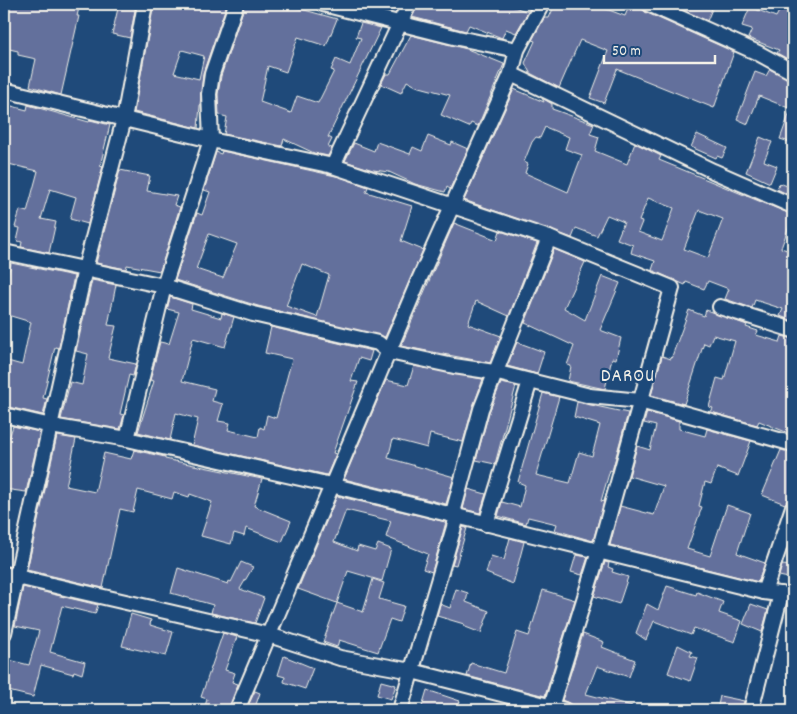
<svg xmlns="http://www.w3.org/2000/svg" width="797" height="714" font-family="Dekko,sans-serif">
<style>
.building{fill:#636f9c;stroke:#f4f1e8;fill-rule:evenodd}
.lines{fill:none;stroke-linecap:round;stroke-linejoin:round}
.street-casing{stroke:#f4f1e8;stroke-width:18}
.street{stroke:#1f4a7a;stroke-width:14}
.labels{text-anchor:middle;dominant-baseline:central;stroke-width:4.5;stroke-linejoin:round;paint-order:stroke}
.neighbourhood-label{font-size:19px;letter-spacing:1px;fill:#f4f1e8;stroke:#1f4a7a}
</style>
<rect width="100%" height="100%" fill="#1f4a7a"/>
<filter id="ink" filterUnits="userSpaceOnUse"><feTurbulence type="fractalNoise" baseFrequency=".02" numOctaves="2"/><feDisplacementMap in="SourceGraphic" scale="10" xChannelSelector="R" yChannelSelector="G"/><feConvolveMatrix kernelMatrix="1 2 1 2 8 2 1 2 1" color-interpolation-filters="sRGB"/></filter>
<g filter="url(#ink)">
<g class="building">
<polygon points="9,4 80,4 77,16 79,16 61,95 30,86 36,59 18,55 18,51 5,48 9,32 4,31 4,26"/>
<polygon points="119,4 136,4 130,38 112,34"/>
<path d="M154,4H227L203,73L198,128L134,112ZM182,50L204,56L199,79L174,73Z"/>
<polygon points="245,4 268,8 268,4 289,9 290,6 337,19 326,46 298,37 286,72 268,66 260,102 291,113 297,96 318,103 334,71 331,70 336,59 350,65 361,38 356,37 361,23 381,28 328,137 332,139 328,147 332,148 328,156 314,153 284,139 282,146 224,134 227,117 219,115 218,94 221,76"/>
<polygon points="419,4 506,4 528,12 516,33 506,29 502,38 469,25 466,31 412,17"/>
<polygon points="555,4 593,4 625,16 630,4 640,4 645,12 734,52 714,108 617,69 604,103 590,98 608,51 580,40 559,88 530,73 525,63 535,41 532,40 544,18 549,18"/>
<polygon points="670,4 714,4 707,21"/>
<polygon points="783,4 793,8 790,16 793,18 793,62 777,53 779,50 748,38 752,29 742,26 750,7 776,17"/>
<polygon points="411,35 467,49 504,64 478,126 471,123 469,127 441,115 450,95 416,86 407,81 401,93 381,84 386,74 390,74"/>
<polygon points="770,69 793,81 793,143 780,139 791,109 759,96 748,124 737,119 755,72 766,76"/>
<path d="M514,89L544,102L542,98L552,104V109L594,124L590,134L599,137L595,151L627,164L635,143L661,156L659,160L793,215L781,248L793,252V321L780,316L783,309L755,300L752,308L725,299L729,289L708,281L704,289L686,282L685,285L652,270L655,261L631,253L633,245L617,239L624,222L607,215L597,236L576,228L572,238L464,200ZM545,127L569,137L565,149L582,155L568,192L525,173L528,164L524,162L532,142L536,137L540,138ZM648,198L674,208L662,241L638,232L642,222L639,221ZM699,210L723,219L708,258L684,249Z"/>
<polygon points="4,104 27,110 28,105 89,122 90,120 110,125 100,166 103,167 88,224 70,219 76,197 50,189 41,219 56,222 49,253 21,247 22,242 17,241 20,228 15,227 20,210 27,212 38,171 4,163"/>
<polygon points="697,134 727,148 722,158 717,156 716,158 691,147"/>
<polygon points="428,136 451,145 452,142 468,149 450,189 447,187 445,192 415,184 389,172 373,170 345,161 354,143 374,151 377,142 410,154 413,147 422,151"/>
<polygon points="760,137 772,142 764,161 777,166 770,183 746,172"/>
<path d="M222,151L340,177L368,187L366,192L412,206L401,241L423,250L385,337L258,306L175,280L197,213L202,215L210,192L204,190L216,152L221,154ZM209,234L237,244L223,278L196,269ZM302,264L329,275L317,317L286,306Z"/>
<polygon points="120,170 150,176 147,191 177,196 174,205 180,207 160,271 127,265 126,269 96,263"/>
<polygon points="779,183 793,188 793,197 777,189"/>
<polygon points="454,223 497,240 500,231 537,243 509,316 476,301 468,324 501,336 490,363 401,346"/>
<polygon points="554,249 585,262 564,308 585,320 602,276 620,283 600,330 621,338 616,359 612,358 605,389 568,381 571,366 567,365 574,346 525,323"/>
<polygon points="11,263 74,276 59,348 55,347 43,398 47,399 43,415 4,406 4,360 22,365 31,322 4,314 4,284 6,284"/>
<polygon points="92,280 116,285 108,325 116,326 108,358 136,364 133,376 129,375 120,414 124,415 120,429 61,419 70,382 82,385 88,354 76,351"/>
<polygon points="170,297 192,304 191,309 221,318 222,313 234,317 225,347 193,338 182,381 215,389 212,401 223,404 218,421 230,423 228,430 258,437 260,427 264,429 267,415 276,418 292,359 265,353 271,327 372,351 369,361 359,358 351,381 358,382 333,453 336,454 327,475 192,445 198,419 176,413 170,440 138,432 154,381 150,380 160,342 169,344 179,312 167,309"/>
<polygon points="689,310 704,316 706,310 747,325 746,327 758,331 756,335 780,342 782,336 793,339 793,435 759,421 757,425 711,412 713,408 709,407 717,378 724,380 735,341 713,335 709,345 704,343 684,404 651,395 662,356 671,359"/>
<polygon points="517,342 544,352 537,374 507,366"/>
<polygon points="414,366 483,379 473,407 463,442 430,434 427,448 393,439 388,458 454,477 446,504 344,479 386,380 408,385"/>
<polygon points="501,383 516,386 495,464 476,460 489,412"/>
<polygon points="543,393 559,397 536,475 570,483 579,452 592,456 600,425 574,417 577,402 628,413 612,471 610,470 601,501 604,502 593,541 555,530 557,524 528,517 526,524 498,516 502,502 520,507 525,485 518,482"/>
<polygon points="647,412 679,421 679,429 705,436 707,429 751,441 738,476 717,468 711,484 705,482 699,506 702,507 687,549 710,556 727,505 750,513 737,553 765,563 758,582 610,545 620,506 654,515 664,486 629,476 637,446 650,450 656,426 644,423"/>
<polygon points="13,426 40,432 26,492 4,489 4,436 9,438"/>
<polygon points="57,436 76,439 66,486 95,492 104,453 131,459 134,450 165,457 165,459 262,479 254,506 291,521 282,542 246,528 244,536 234,533 231,544 201,536 212,502 190,494 189,497 174,492 172,499 138,490 133,512 120,509 103,588 27,570"/>
<polygon points="781,450 793,453 793,489 785,504 762,495"/>
<polygon points="468,489 486,494 480,513 463,509"/>
<polygon points="337,496 446,522 432,572 423,569 428,554 386,537 391,521 346,510 334,542 357,551 358,546 375,551 378,544 391,549 382,581 348,571 337,603 298,589"/>
<polygon points="463,527 467,528 456,565 452,564"/>
<polygon points="510,538 524,542 513,584 486,573 491,556 504,560"/>
<polygon points="576,555 588,557 582,575 571,572"/>
<polygon points="241,562 253,567 240,589 264,598 255,623 211,613 213,605 171,593 178,568 228,584 229,581 231,582"/>
<polygon points="605,562 609,563 608,567 613,569 612,572 628,577 619,604 594,596"/>
<polygon points="782,565 793,566 793,579 779,576"/>
<polygon points="373,579 384,583 379,599 404,606 399,622 390,619 378,652 339,640 337,647 323,642 337,603 363,612"/>
<polygon points="667,586 696,595 697,592 723,602 719,613 742,621 735,642 694,628 691,635 654,621 646,640 636,633 647,604 658,610"/>
<polygon points="23,587 98,605 95,614 62,606 50,652 85,662 82,674 74,671 73,674 41,665 33,697 4,690 4,670 6,671 9,660 29,665 39,631 15,626"/>
<polygon points="456,589 468,593 466,602 489,611 481,633 463,626 464,624 437,616 440,604 450,608"/>
<polygon points="543,590 575,600 545,696 467,676 471,663 504,673 517,632 529,636"/>
<polygon points="751,604 768,610 762,632 743,624"/>
<polygon points="131,614 151,620 150,625 173,632 166,656 122,646"/>
<polygon points="223,633 237,637 225,670 235,673 232,682 238,684 228,710 204,710 207,699 201,697"/>
<polygon points="583,634 604,642 602,647 635,660 629,677 597,666 586,694 632,706 631,710 583,710 562,700"/>
<polygon points="678,645 692,652 690,656 698,658 690,681 668,673"/>
<polygon points="284,656 313,668 305,689 284,682 285,677 278,675"/>
<polygon points="381,681 396,685 391,699 377,695"/>
<polygon points="427,690 460,701 457,710 421,710"/>
<polygon points="255,691 260,693 254,710 246,710"/>
<polygon points="720,696 744,701 742,710 717,710"/>
</g>
<g class="lines">
<defs>
<g id="street">
<polyline points="323,4 458,38 517,50"/>
<polyline points="649,4 758,53 793,72"/>
<polyline points="511,74 713,171 793,206"/>
<polyline points="4,90 211,140 333,166 549,238 672,288 599,551 550,710"/>
<polyline points="333,166 409,4"/>
<polyline points="4,252 164,286 253,314 378,343 389,352 454,366 494,372 590,396 640,401 793,444"/>
<polyline points="720,307 793,330"/>
<polyline points="4,415 51,426 127,439 331,485 764,592 793,596"/>
<polyline points="127,439 164,286 211,140 209,94 212,74 236,4"/>
<polyline points="486,524 530,381"/>
<polyline points="4,574 269,635 340,658 412,671 564,710"/>
<polyline points="764,592 793,507"/>
<polyline points="4,633 85,269 124,119 145,4"/>
<polyline points="237,710 418,282 511,74 517,50 542,4"/>
<polyline points="400,710 457,517 454,509 481,409 549,238"/>
<polyline points="751,710 781,594"/>
</g>
</defs>
<use href="#street" class="street-casing"/>
<use href="#street" class="street"/>
</g>
</g>
<g class="labels">
<g class="neighbourhood-label">
<text x="628" y="377">DAROU</text>
</g>
</g>
<rect width="797" height="714" fill="none" stroke="#1f4a7a" stroke-width="20"/>
<rect x="10" y="10" width="777" height="694" fill="none" stroke="#f4f1e8" stroke-width="2" filter="url(#ink)"/>
<path d="M604 55v8h111v-8" fill="none" stroke="#f4f1e8" stroke-width="2.5"/>
<text x="612" y="55" font-size="15" fill="#f4f1e8" stroke="#1f4a7a" stroke-width="4" paint-order="stroke">50 m</text>
</svg>
